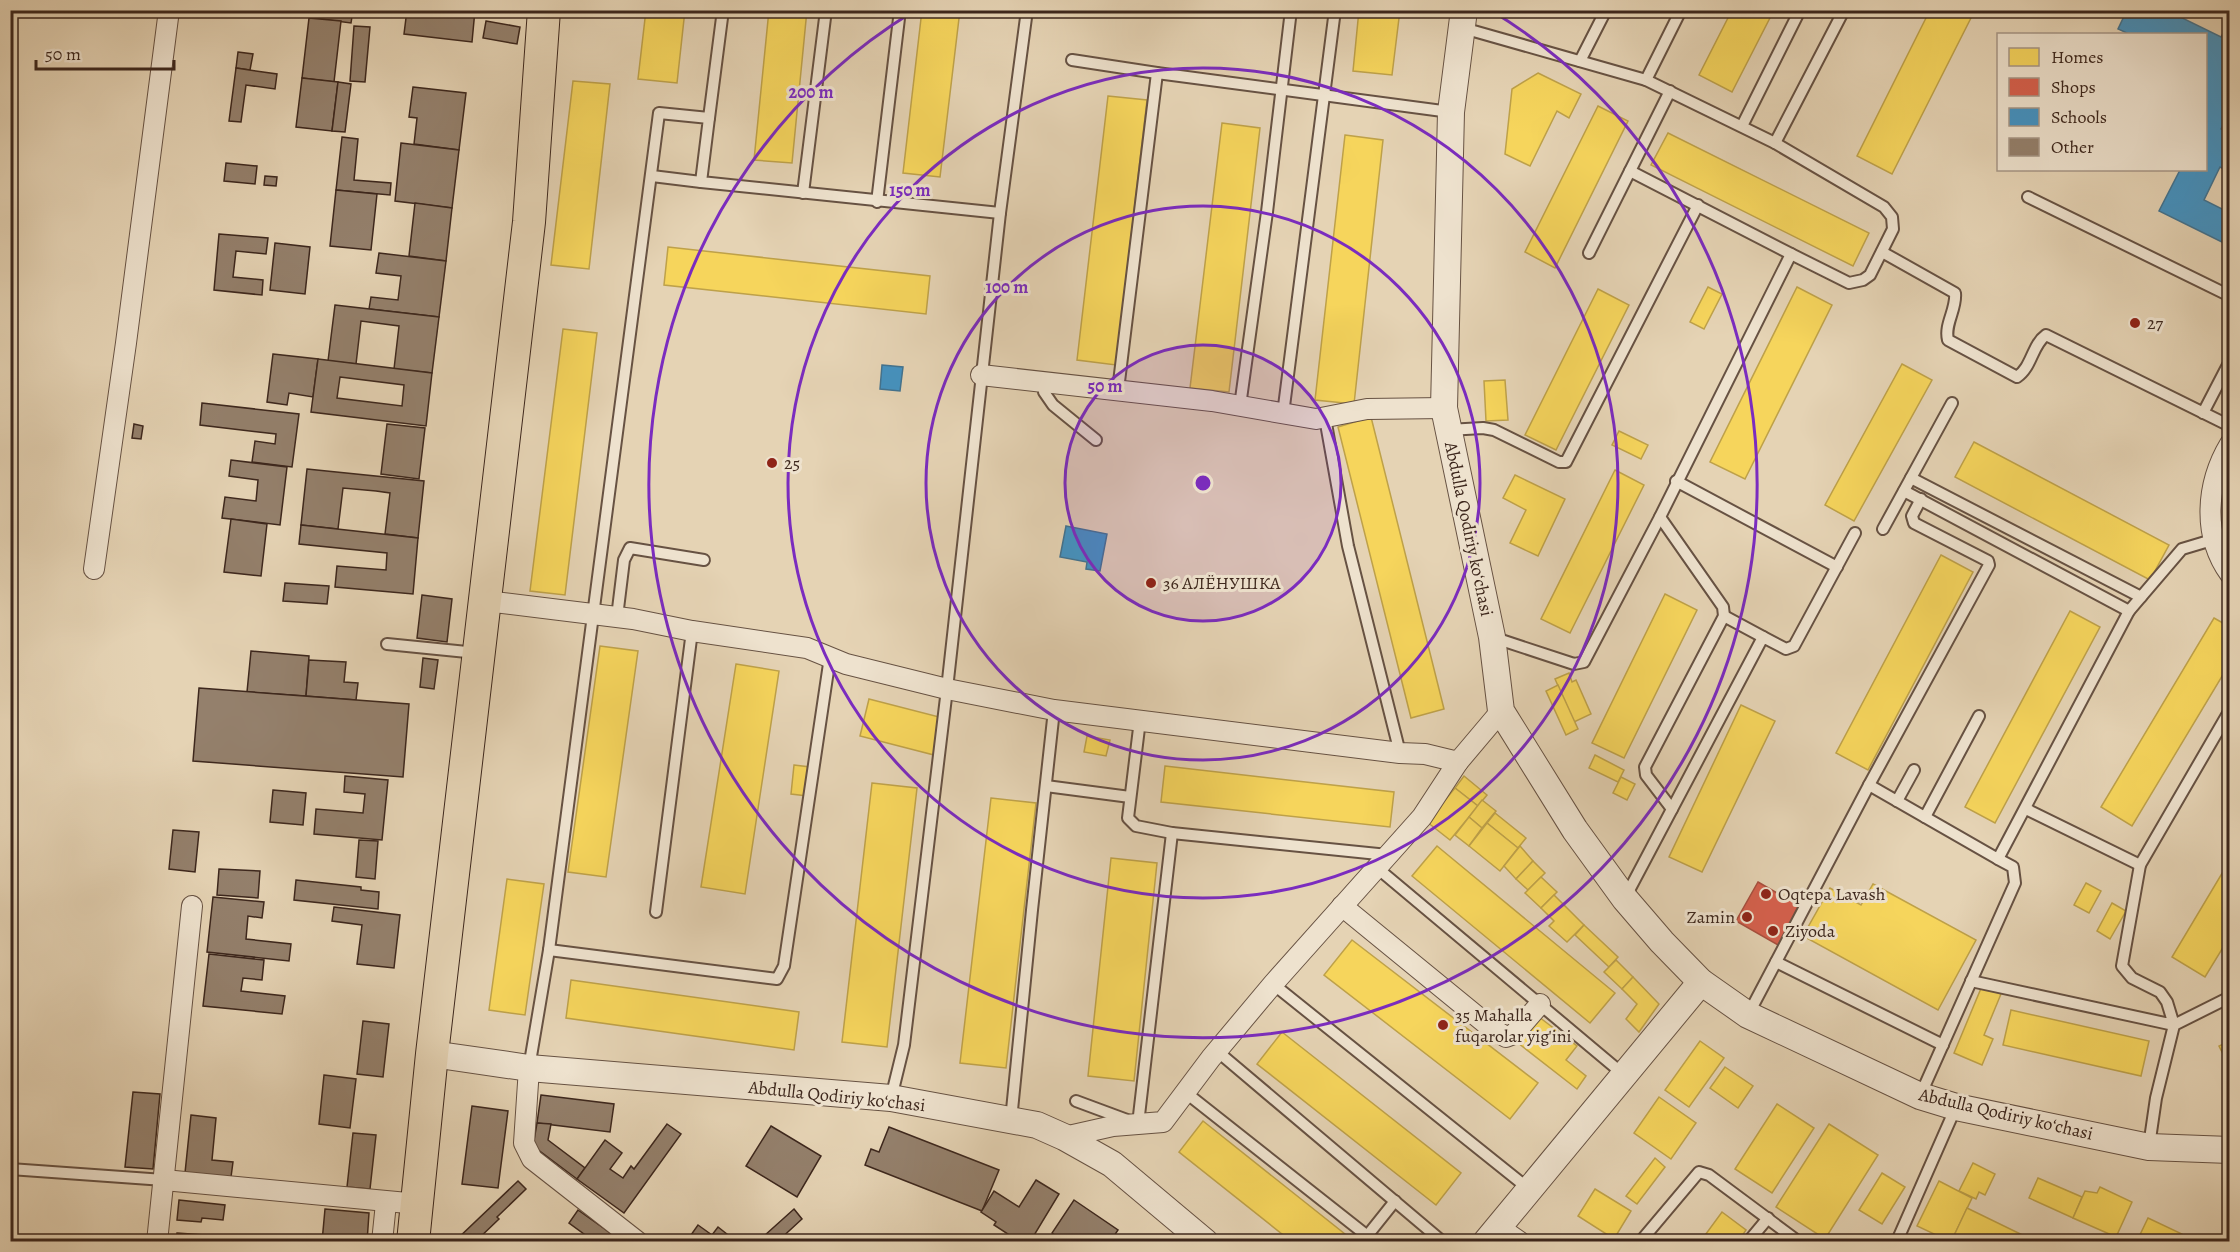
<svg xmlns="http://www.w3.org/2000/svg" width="2240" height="1252" font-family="Alegreya,serif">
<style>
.homes{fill:#f6d55c;stroke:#bea149;stroke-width:1.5}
.shops{fill:#d6604d;stroke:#a84f3f;stroke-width:1.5}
.schools{fill:#4393c3;stroke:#417391;stroke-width:1.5}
.building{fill:#94806c;stroke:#3d271d;stroke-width:1.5;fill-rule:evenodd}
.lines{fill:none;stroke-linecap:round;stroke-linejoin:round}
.service-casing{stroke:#675243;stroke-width:14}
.minor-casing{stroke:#675243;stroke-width:22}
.tertiary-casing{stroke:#675243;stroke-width:28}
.primary-casing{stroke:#3d271d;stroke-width:34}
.service{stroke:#eee2ce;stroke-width:10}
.minor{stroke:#eee2ce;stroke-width:20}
.tertiary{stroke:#eee2ce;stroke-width:26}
.primary{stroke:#e5d3b4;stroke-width:32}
.ring{fill:none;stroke:#7b2cbf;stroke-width:3}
.poi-dot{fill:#8f2418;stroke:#eee2ce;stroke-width:2}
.labels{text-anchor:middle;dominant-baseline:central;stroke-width:6;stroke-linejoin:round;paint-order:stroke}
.poi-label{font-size:18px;fill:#3d271d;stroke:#eee2ce;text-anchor:start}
.street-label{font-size:18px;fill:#3d271d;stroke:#eee2ce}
.centre{fill:#7b2cbf;stroke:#eee2ce;stroke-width:3}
.ring-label{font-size:18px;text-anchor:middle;font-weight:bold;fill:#7b2cbf;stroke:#eee2ce;stroke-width:6;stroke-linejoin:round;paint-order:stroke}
</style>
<rect width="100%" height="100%" fill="#e5d3b4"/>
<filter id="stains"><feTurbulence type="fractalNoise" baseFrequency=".00333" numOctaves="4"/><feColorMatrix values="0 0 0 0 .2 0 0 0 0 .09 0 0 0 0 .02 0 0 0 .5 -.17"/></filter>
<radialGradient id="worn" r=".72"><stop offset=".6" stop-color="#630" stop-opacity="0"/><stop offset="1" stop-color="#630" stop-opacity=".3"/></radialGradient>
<g class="homes">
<polygon points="646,10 685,10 677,83 638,79"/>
<polygon points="769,10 807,10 792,163 754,160"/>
<polygon points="922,10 960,10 940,177 903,173"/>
<polygon points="1359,10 1400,10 1392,75 1353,71"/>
<polygon points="1732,10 1774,10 1732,92 1699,75"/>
<polygon points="1930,10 1975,10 1892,174 1857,156"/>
<polygon points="1538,73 1581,94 1569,118 1557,111 1530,166 1505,154 1512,89"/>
<polygon points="573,81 610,84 589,269 551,265"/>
<polygon points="1108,96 1147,100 1116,365 1077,360"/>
<polygon points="1598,106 1628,121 1555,268 1525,252"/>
<polygon points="1222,123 1260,128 1229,392 1190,388"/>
<polygon points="1668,133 1869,233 1853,266 1651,165"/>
<polygon points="1345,135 1383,140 1354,404 1315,400"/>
<polygon points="668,247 930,276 926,314 664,285"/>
<polygon points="1708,287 1722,294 1704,329 1690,322"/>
<polygon points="1797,287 1832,305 1745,479 1710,462"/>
<polygon points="1598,289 1629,305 1556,450 1525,435"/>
<polygon points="563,329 597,333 565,595 530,591"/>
<polygon points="1902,364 1932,380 1854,521 1825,505"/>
<polygon points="1505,380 1508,420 1486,421 1484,381"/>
<polygon points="1371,417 1444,709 1411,718 1338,427"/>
<polygon points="1619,431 1648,445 1641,459 1612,445"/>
<polygon points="1974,442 2169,545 2150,580 1955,477"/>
<polygon points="1615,470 1644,485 1570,633 1541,619"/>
<polygon points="1515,475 1565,499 1538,556 1510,543 1526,510 1503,498"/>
<polygon points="1941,555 1973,572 1868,770 1836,753"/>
<polygon points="1665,594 1697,610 1624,758 1592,743"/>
<polygon points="2070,611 2100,627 1995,823 1965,807"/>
<polygon points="2214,618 2230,627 2230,663 2132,826 2101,807"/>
<polygon points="600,646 638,651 606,877 568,872"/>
<polygon points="736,664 779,671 745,894 701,887"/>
<polygon points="1569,673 1572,682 1576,680 1591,714 1574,722 1555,679"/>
<polygon points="1558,685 1578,729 1566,735 1546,691"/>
<polygon points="869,699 943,718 934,755 860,736"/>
<polygon points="1741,705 1775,721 1702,872 1669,857"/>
<polygon points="1087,736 1110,740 1106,756 1084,752"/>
<polygon points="1595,755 1624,770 1618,782 1589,768"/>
<polygon points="794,765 810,767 807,796 791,794"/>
<polygon points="1165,766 1394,792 1390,827 1161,802"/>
<polygon points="1464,776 1487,795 1478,806 1455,788"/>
<polygon points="1621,777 1635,784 1627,800 1613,793"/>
<polygon points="872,783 917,788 887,1047 842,1042"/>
<polygon points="1455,788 1478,806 1450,840 1427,822"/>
<polygon points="991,798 1036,803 1006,1068 960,1063"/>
<polygon points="1482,800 1496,811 1482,828 1469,817"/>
<polygon points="1495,813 1526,838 1518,848 1487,823"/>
<polygon points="1469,817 1482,828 1469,846 1455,835"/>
<polygon points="1487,823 1518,848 1500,871 1469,846"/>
<polygon points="1437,846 1615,993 1590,1023 1412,876"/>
<polygon points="1520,846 1533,861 1516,879 1504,866"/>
<polygon points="1111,858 1157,863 1134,1081 1088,1076"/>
<polygon points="2230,860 2230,936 2205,977 2172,957"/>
<polygon points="1533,861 1545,873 1528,890 1516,879"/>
<polygon points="1541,877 1557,892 1541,908 1525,893"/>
<polygon points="507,879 544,884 525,1015 489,1010"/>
<polygon points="2086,883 2101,891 2089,913 2074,905"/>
<polygon points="1873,884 1976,940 1938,1010 1803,936 1830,888 1861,905"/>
<polygon points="1554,895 1584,925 1567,942 1549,926 1554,921 1541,908"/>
<polygon points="2112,903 2126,911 2110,939 2097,931"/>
<polygon points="1584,925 1618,957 1609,967 1575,935"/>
<polygon points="1352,940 1538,1083 1510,1119 1324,975"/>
<polygon points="1616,960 1633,977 1622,989 1604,972"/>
<polygon points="1633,977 1659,1004 1639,1032 1626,1019 1637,1004 1622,989"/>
<polygon points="571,980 799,1012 794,1050 566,1018"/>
<polygon points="1982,986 2001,994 1984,1035 1993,1039 1982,1065 1954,1053"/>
<polygon points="2011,1010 2149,1041 2141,1076 2003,1045"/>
<polygon points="1539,1017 1577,1046 1566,1060 1586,1076 1577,1089 1518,1043"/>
<polygon points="1282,1032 1461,1173 1436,1205 1257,1064"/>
<polygon points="1700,1041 1724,1058 1689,1107 1665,1090"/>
<polygon points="2230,1041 2230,1068 2219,1046"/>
<polygon points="1725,1067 1753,1086 1738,1108 1710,1088"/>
<polygon points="1659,1097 1696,1123 1671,1159 1634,1133"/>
<polygon points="1777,1104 1814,1128 1772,1193 1735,1169"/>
<polygon points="1203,1121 1355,1242 1292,1242 1179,1152"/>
<polygon points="1829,1124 1878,1155 1825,1239 1776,1207"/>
<polygon points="1655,1158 1665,1167 1637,1204 1626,1196"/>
<polygon points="1973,1163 1995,1174 1985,1195 1979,1192 1976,1199 1959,1191"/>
<polygon points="1882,1173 1905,1187 1882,1224 1859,1210"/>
<polygon points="2038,1178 2082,1197 2073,1218 2029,1198"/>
<polygon points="1939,1181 1972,1198 1951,1242 1917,1226"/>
<polygon points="2100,1187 2132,1202 2116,1237 2073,1218 2085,1191 2097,1193"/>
<polygon points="1595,1189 1631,1211 1614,1239 1578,1216"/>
<polygon points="1967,1208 2037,1242 1951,1242"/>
<polygon points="1722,1212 1746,1230 1738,1242 1700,1242"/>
<polygon points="2148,1218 2182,1234 2178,1242 2137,1241"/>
</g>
<polygon class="shops" points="1758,882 1800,906 1778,945 1736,921"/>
<g class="schools">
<polygon points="2127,10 2178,10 2176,15 2221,37 2230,19 2230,112 2221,129 2230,133 2230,172 2220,167 2204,200 2230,213 2230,246 2159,211 2180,170 2206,170 2206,34 2129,34 2118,29"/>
<polygon points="882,365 903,367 900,391 880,389"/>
<polygon points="1066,526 1107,534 1100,571 1086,569 1087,562 1060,557"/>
</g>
<g class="building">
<polygon points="314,10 353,10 351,23 313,18"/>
<polygon points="407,10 475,10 472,42 404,34"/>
<polygon points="309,18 341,21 334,82 302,78"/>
<polygon points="486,21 520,27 517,44 483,38"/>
<polygon points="354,26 370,27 365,82 350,81"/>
<polygon points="238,52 253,54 250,70 236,68"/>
<polygon points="236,68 277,74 275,89 246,85 241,122 229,121"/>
<polygon points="302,78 338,82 332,131 296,127"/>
<polygon points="338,82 351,84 345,132 332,131"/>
<polygon points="413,87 466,93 459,150 414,144 417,118 409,117"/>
<polygon points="342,137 358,139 354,180 391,183 390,195 336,190"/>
<polygon points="401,143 459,150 452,208 395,201"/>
<polygon points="226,163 257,166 255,184 224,181"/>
<polygon points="265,176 277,177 276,186 264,185"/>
<polygon points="336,190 377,194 371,250 330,246"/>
<polygon points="415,203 452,208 446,261 409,256"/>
<polygon points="219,234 268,238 266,254 236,251 233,277 263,280 262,295 214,290"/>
<polygon points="275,243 310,247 305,294 270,290"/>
<polygon points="379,253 446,261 439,317 369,309 371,297 398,300 401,276 376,273"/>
<polygon points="335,305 439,317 432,373 394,369 399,326 361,321 356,364 328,361"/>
<polygon points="273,354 318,359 313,397 289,393 287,405 267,402"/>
<path d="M318,359L432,373L426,426L311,412ZM340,377L404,385L402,406L337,398Z"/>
<polygon points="202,403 299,414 292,467 252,462 255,441 275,444 276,434 200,425"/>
<polygon points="134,424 143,426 141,439 132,438"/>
<polygon points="387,424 425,428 419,479 381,474"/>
<polygon points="231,460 287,467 280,525 222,518 225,497 256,501 258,480 229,476"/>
<polygon points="307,469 424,481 418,538 385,534 390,493 376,491 343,488 338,529 301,525"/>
<polygon points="231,519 267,524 261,576 224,572"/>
<polygon points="301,525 418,538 413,594 335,587 337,566 386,570 387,553 299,544"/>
<polygon points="285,583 329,586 327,604 283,601"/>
<polygon points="422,595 452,599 447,642 417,638"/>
<polygon points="251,651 309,656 306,696 247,692"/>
<polygon points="423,658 438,660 434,689 420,687"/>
<polygon points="309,660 346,662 344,682 358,683 356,700 306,696"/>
<polygon points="199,688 409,704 403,777 193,761"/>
<polygon points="345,776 388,780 382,840 314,834 316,809 363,813 365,794 344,792"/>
<polygon points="273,790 306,793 303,825 270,822"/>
<polygon points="173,830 199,832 195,872 169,869"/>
<polygon points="359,840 378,841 375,879 356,877"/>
<polygon points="219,869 260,871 258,898 217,895"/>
<polygon points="296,880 361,887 361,890 379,892 378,909 294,900"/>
<polygon points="213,897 264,902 262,918 248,916 246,939 291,944 289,961 207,952"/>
<polygon points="334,907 400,915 394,968 357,964 362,925 332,921"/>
<polygon points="209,954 264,960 262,980 243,978 241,991 285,996 282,1014 203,1006"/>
<polygon points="363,1021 389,1024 383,1077 357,1074"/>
<polygon points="324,1075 356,1079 350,1128 319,1124"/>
<polygon points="133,1092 160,1094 153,1169 125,1167"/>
<polygon points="541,1095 614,1104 610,1132 537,1123"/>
<polygon points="472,1106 508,1111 498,1188 462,1184"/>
<polygon points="191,1115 216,1118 212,1160 233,1162 231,1177 185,1173"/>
<polygon points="537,1123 551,1124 548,1140 585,1168 577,1179 533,1146"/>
<polygon points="667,1124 681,1134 624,1213 577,1179 605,1140 622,1153 610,1169 623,1178 631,1166 634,1169"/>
<polygon points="771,1126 821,1156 797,1197 746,1166"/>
<polygon points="889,1127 999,1170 982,1211 865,1165 871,1149 879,1152"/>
<polygon points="353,1133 376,1135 370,1189 347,1187"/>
<polygon points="1036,1180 1059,1194 1030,1242 1020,1242 994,1225 996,1222 981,1212 994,1191 1019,1207"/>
<polygon points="518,1181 526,1189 497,1217 499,1219 475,1242 454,1242"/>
<polygon points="179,1200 225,1205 223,1220 202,1218 201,1222 177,1220"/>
<polygon points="1074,1200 1118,1230 1110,1242 1064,1242 1052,1233"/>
<polygon points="325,1209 369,1213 367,1242 322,1242"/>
<polygon points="794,1209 802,1219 777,1242 770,1242 764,1236"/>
<polygon points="578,1210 623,1242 595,1242 569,1223"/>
<polygon points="698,1225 712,1235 718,1227 737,1242 686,1242"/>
<polygon points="177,1233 204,1235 203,1242 176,1242"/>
</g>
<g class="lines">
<defs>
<g id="service">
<polyline points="1463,28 1646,80 1775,143 1884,207 1892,217 1893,229 1870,275 1863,280 1849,283 1791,254 1660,517 1584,662 1574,664 1492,637"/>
<polyline points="1072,60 1157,73"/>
<polyline points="1580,61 1606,10"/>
<polyline points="1646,80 1681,10"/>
<polyline points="709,118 723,10"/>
<polyline points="1742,126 1800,10"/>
<polyline points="1775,143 1844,10"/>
<polyline points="1630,171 1791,254"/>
<polyline points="652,176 701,182"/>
<polyline points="803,193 826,10"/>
<polyline points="2028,197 2230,296"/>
<polyline points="877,202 900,10"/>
<path d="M1882,252L1955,293C1957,309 1944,324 1948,340L2017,377C2032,367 2032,345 2046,335L2230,426"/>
<polyline points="1589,253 1670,91"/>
<polyline points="1044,382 1044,392 1053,405 1096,440"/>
<polyline points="1118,390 1157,73 1450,112"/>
<polyline points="1240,406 1267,212 1291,10"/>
<polyline points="2203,413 2230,361"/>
<polyline points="1283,414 1335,10"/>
<polyline points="1325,418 1348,546 1400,753"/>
<polyline points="1448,430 1483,428 1494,430 1559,462 1566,462 1698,205"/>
<polyline points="1911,478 2141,597"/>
<polyline points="1676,481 1837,567"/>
<polyline points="1660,517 1723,607 1724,616 1645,767 1646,775 1672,809"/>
<polyline points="1883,529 1952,403"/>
<polyline points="2129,611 2182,549 2212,540"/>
<polyline points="1724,616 1763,637"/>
<polyline points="617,617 624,560 630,548 704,560"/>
<polyline points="387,644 477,653"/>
<polyline points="1140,720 1128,818 1136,826 1172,833"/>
<polyline points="1869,785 1998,859 2129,611 1904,491"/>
<polyline points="1046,786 1130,797"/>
<polyline points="1897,801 1914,770"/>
<polyline points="2026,809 2140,865 2230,710"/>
<polyline points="1925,817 1979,716"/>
<polyline points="1376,867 1623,1074"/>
<polyline points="1625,898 1763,637 1786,649 1794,646 1855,533"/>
<polyline points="656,912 692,631"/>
<polyline points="549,950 777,979 784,966 830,657"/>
<polyline points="1776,962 1943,1045"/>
<polyline points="1971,981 2174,1025 2167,1002 2160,992 2132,978 2122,966 2140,865"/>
<polyline points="1273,984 1529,1189"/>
<polyline points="1748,1015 1869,785 1989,565 1988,561 1914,523 1912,516 1921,499"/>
<polyline points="1217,1051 1443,1242"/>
<polyline points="529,1068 549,950 659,113 709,118 701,182 1000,213"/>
<polyline points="1185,1092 1375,1242"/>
<polyline points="1920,1096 2015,883 2013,867 1998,859"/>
<polyline points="891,1098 904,1045 947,689 1000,213 1027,10"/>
<polyline points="1076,1101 1138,1124 1172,833 1388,855"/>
<polyline points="1011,1120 1032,910 1054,710"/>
<polyline points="2149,1146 2156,1098 2174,1025 2230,997"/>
<polyline points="10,1169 164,1180"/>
<polyline points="1367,1236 1395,1201"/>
<polyline points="1640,1242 1699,1172 1709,1175 1799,1242"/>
<polyline points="1748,1242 1768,1218"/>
<polyline points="1899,1242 1897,1241 1956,1107"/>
</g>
<g id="minor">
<polyline points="981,375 1212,401 1316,419 1367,409 1444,408"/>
<path d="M2230,444C2206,484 2202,535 2230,574"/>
<polyline points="94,569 126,343 169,10"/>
<polyline points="486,601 633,619 692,631 807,648 846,664 947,689 1054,710 1400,753 1425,754 1458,762 1501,711"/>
<polyline points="1342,906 1490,1027 1506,1037 1514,1034 1540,1004"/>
<polyline points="529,1068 524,1143 532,1159 638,1242"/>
<polyline points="1064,1137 1113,1126 1163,1122 1211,1058 1273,984 1422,817 1458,762"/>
<polyline points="164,1180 418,1204"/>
<polyline points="1492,1234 1510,1235 1520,1242"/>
<polyline points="157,1242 192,906"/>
<polyline points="382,1242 386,1203"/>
</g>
<g id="tertiary">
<polyline points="1464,10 1451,112 1444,408 1492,637 1501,711 1575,830 1625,899 1662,942 1701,982 1748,1015 1920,1096 1956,1107 2149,1147 2230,1150"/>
<polyline points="432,1054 529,1068 891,1098 1037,1125 1064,1137 1112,1164 1205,1242"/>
<polyline points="1486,1242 1701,982"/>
</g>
<polyline id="primary" points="413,1242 432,1054 529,222 544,10"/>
</defs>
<use href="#service" class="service-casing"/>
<use href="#minor" class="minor-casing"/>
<use href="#tertiary" class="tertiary-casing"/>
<use href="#primary" class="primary-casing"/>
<use href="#service" class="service"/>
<use href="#minor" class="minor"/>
<use href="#tertiary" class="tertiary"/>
<use href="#primary" class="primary"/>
</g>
<circle cx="1203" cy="483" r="138" fill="#7b2cbf" fill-opacity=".12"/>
<g class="ring">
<circle cx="1203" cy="483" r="138"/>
<circle cx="1203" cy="483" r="277"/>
<circle cx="1203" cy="483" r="415"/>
<path d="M1492 11A554 554 0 1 1 914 11"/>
</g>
<g class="poi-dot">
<circle cx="2135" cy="323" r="6"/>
<circle cx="772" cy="463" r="6"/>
<circle cx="1151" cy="583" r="6"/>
<circle cx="1766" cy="894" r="6"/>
<circle cx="1747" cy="917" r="6"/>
<circle cx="1773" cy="931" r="6"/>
<circle cx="1443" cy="1025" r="6"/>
</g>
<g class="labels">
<g class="poi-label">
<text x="2147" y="323">27</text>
<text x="784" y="463">25</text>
<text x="1163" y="583">36 АЛЁНУШКА</text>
<text x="1778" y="894">Oqtepa Lavash</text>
<text x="1735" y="917" text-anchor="end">Zamin</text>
<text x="1785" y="931">Ziyoda</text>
<text x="1455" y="1015">35 Mahalla<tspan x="1455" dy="21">fuqarolar yig'ini</tspan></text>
</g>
<g class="street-label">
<text transform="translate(1469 529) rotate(78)">Abdulla Qodiriy koʻchasi</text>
<text transform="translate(837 1096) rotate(6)">Abdulla Qodiriy koʻchasi</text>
<text transform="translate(2006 1114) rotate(13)">Abdulla Qodiriy koʻchasi</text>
</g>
</g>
<circle cx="1203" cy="483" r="9" class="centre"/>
<g class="ring-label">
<text x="811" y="98">200 m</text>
<text x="910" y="196">150 m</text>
<text x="1007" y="293">100 m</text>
<text x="1105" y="392">50 m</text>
</g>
<rect width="2240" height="1252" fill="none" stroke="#e5d3b4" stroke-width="36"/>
<rect x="12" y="12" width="2216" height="1228" fill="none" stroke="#3d271d" stroke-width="3"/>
<rect x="18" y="18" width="2204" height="1216" fill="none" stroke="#3d271d" stroke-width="1.5"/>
<rect x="1997" y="33" width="210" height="138" fill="#eee2ce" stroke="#a79787" stroke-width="1.5"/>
<rect x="2009" y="48" width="30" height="18" fill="#f6d55c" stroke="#a79787" stroke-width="1.5"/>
<text x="2051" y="63" font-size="18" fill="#3d271d">Homes</text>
<rect x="2009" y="78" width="30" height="18" fill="#d6604d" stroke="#a79787" stroke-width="1.5"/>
<text x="2051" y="93" font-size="18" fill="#3d271d">Shops</text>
<rect x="2009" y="108" width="30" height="18" fill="#4393c3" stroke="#a79787" stroke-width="1.5"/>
<text x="2051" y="123" font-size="18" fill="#3d271d">Schools</text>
<rect x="2009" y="138" width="30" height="18" fill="#94806c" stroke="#a79787" stroke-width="1.5"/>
<text x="2051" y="153" font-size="18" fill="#3d271d">Other</text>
<path d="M36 60v9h138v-9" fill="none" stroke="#3d271d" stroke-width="3"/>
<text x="45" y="60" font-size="18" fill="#3d271d" stroke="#eee2ce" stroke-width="4.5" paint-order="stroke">50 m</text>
<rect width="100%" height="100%" filter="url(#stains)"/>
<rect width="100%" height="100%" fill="url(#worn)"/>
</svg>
